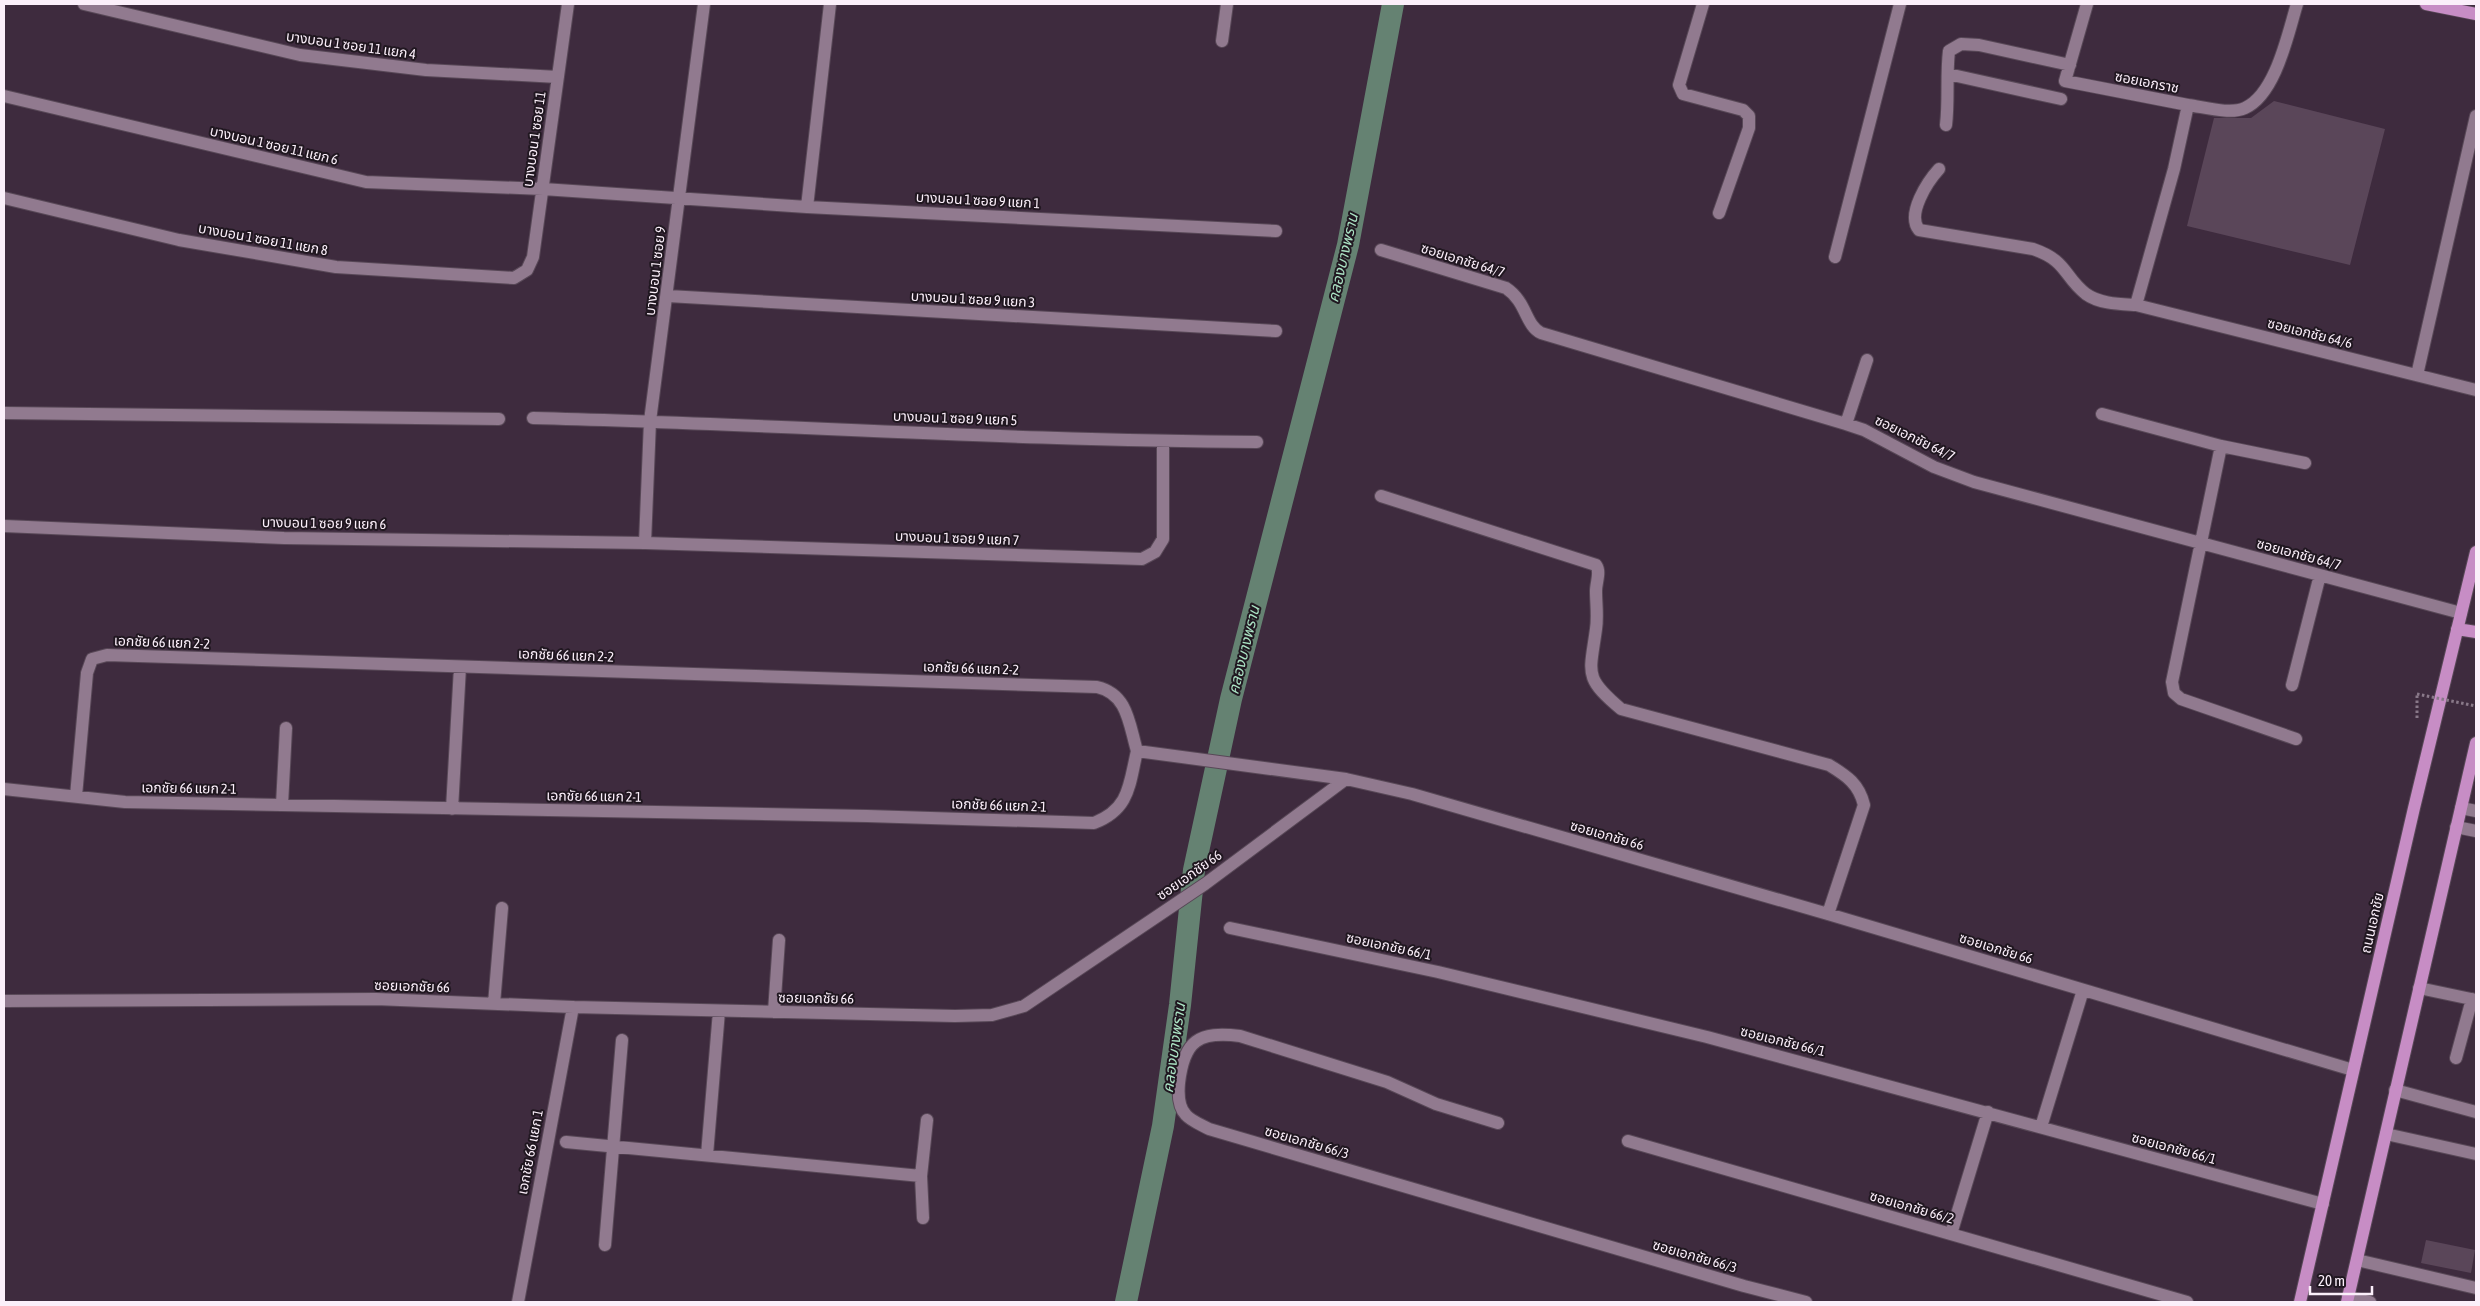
<svg xmlns="http://www.w3.org/2000/svg" width="2480" height="1306" font-family="'Asap Condensed','Noto Sans Thai',sans-serif">
	<rect width="100%" height="100%" fill="#3e2b3e"/>
	<g fill="none" stroke-linecap="round" stroke-linejoin="round">
		<!-- canal -->
		<path stroke="#658272" stroke-width="22" d="M1126,1302L1163,1126L1180,1005L1194,870L1231,699L1348,245L1393,4"/>
	</g>
	<!-- building -->
	<path fill="#5a4659" d="M2274,101L2385,129L2350,265L2187,226L2214,118H2251Z
		M2426,1240L2475,1250L2471,1273L2421,1263Z"/>
	<g fill="none" stroke-linecap="round" stroke-linejoin="round">
		<!-- minor casing -->
		<g stroke="#584857" stroke-width="14">
			<path id="minor" d="M84,4L300,55L426,70L558,77
				M1703,4L1679,85L1683,94L1743,110L1749,116V128L1719,213
				M2087,4L2065,81L2188,105L2174,169L2136,305
				M1222,41L1227,4
				M1948,74L2061,99
				M4,96L366,182L543,189L807,207L1276,231
				M2188,105C2204,107 2230,115 2245,108C2276,94 2288,33 2297,4
				M1946,125C1949,100 1946,76 1949,51L1961,44L1979,45L2070,65
				M1939,169C1928,181 1906,214 1919,230L2033,249C2068,261 2063,276 2086,294C2100,304 2120,304 2136,305L2476,390
				M4,198L179,240L336,267L514,278L527,270L533,257L568,4
				M807,207L830,4
				M1381,250L1506,288C1527,302 1525,325 1541,333L1846,424L1864,430L1934,467L1974,482L2461,613
				M1835,257L1900,4
				M668,296L1276,331
				M2417,375L2476,116
				M4,413L499,419
				M2102,414L2221,446L2172,682L2174,693L2181,699L2296,739
				M533,418C774,424 1016,441 1257,442
				M1846,424L1867,360
				M2221,446L2305,463
				M1381,496L1596,565C1601,572 1596,582 1596,591C1596,604 1598,616 1596,629C1590,674 1583,677 1621,709L1829,765C1847,776 1859,784 1864,805L1828,914
				M4,526L284,538L645,543L1142,559L1155,552L1163,539V442
				M645,543L650,421L704,4
				M2292,685L2320,575
				M1137,751L1346,779
				M4,789L125,802L867,816L1094,823C1130,809 1129,785 1137,751
				M76,796L87,673L92,659L107,655L1097,687C1128,694 1129,724 1137,751
				M282,805L286,728
				M2461,808L2476,811
				M452,809L460,667
				M2456,827L2476,831
				M1230,928L1438,972L1707,1037L2323,1204
				M2419,988L2476,1000
				M4,1001L376,999L573,1007L955,1016L992,1015L1024,1006L1205,884L1346,779L1412,794L1828,914L2353,1070
				M494,1004L502,908
				M774,1012L779,940
				M2456,1058L2472,999
				M2395,1090L2476,1112
				M1498,1123L1436,1104L1387,1082L1240,1036C1199,1031 1184,1040 1179,1083C1178,1094 1178,1107 1186,1115C1191,1121 1202,1125 1209,1129L1744,1286L1806,1302
				M2041,1127L2083,990
				M2386,1134L2476,1154
				M1628,1141L2187,1302
				M566,1142L921,1176
				M707,1155L719,1011
				M923,1218L921,1176L927,1120
				M1951,1234L1988,1112
				M605,1245L622,1040
				M2357,1260L2476,1288
				M2348,1297L2370,1302
				M518,1302L573,1007"/>
		</g>
		<!-- major casing -->
		<g stroke="#584857" stroke-width="14">
			<path id="major" d="M2426,4L2476,14
				M2457,629L2476,632
				M2300,1302L2414,808L2476,552
				M2347,1302L2476,743"/>
		</g>
		<!-- path -->
		<path stroke="#897989" stroke-width="3" stroke-dasharray="2.5 2.5" stroke-linecap="butt" d="M2417,718V694"/>
		<!-- minor -->
		<use href="#minor" stroke="#917a8f" stroke-width="12"/>
		<!-- major -->
		<use href="#major" stroke="#c78dc5" stroke-width="12"/>
		<!-- path-bridge -->
		<path stroke="#897989" stroke-width="3" stroke-dasharray="2.5 2.5" stroke-linecap="butt" d="M2417,694L2476,706"/>
	</g>
	<g text-anchor="middle" stroke-width="4" stroke-linejoin="round" paint-order="stroke">
		<!-- street labels -->
		<g font-size="14" fill="#fbeffa" stroke="#201720">
			<text transform="translate(351 45) rotate(8)" y="5">บางบอน 1 ซอย 11 แยก 4</text>
			<text transform="translate(2147 82) rotate(11)" y="5">ซอยเอกราช</text>
			<text transform="translate(534 139) rotate(-82)" y="5">บางบอน 1 ซอย 11</text>
			<text transform="translate(274 145) rotate(13)" y="5">บางบอน 1 ซอย 11 แยก 6</text>
			<text transform="translate(978 200) rotate(3)" y="5">บางบอน 1 ซอย 9 แยก 1</text>
			<text transform="translate(263 239) rotate(10)" y="5">บางบอน 1 ซอย 11 แยก 8</text>
			<text transform="translate(1463 260) rotate(17)" y="5">ซอยเอกชัย 64/7</text>
			<text transform="translate(655 271) rotate(-83)" y="5">บางบอน 1 ซอย 9</text>
			<text transform="translate(973 299) rotate(3)" y="5">บางบอน 1 ซอย 9 แยก 3</text>
			<text transform="translate(2310 333) rotate(14)" y="5">ซอยเอกชัย 64/6</text>
			<text transform="translate(955 418) rotate(2)" y="5">บางบอน 1 ซอย 9 แยก 5</text>
			<text transform="translate(1915 438) rotate(26)" y="5">ซอยเอกชัย 64/7</text>
			<text transform="translate(324 523) rotate(1)" y="5">บางบอน 1 ซอย 9 แยก 6</text>
			<text transform="translate(957 538) rotate(2)" y="5">บางบอน 1 ซอย 9 แยก 7</text>
			<text transform="translate(2299 554) rotate(15)" y="5">ซอยเอกชัย 64/7</text>
			<text transform="translate(162 642) rotate(2)" y="5">เอกชัย 66 แยก 2-2</text>
			<text transform="translate(566 655) rotate(2)" y="5">เอกชัย 66 แยก 2-2</text>
			<text transform="translate(971 668) rotate(2)" y="5">เอกชัย 66 แยก 2-2</text>
			<text transform="translate(189 788) rotate(1)" y="5">เอกชัย 66 แยก 2-1</text>
			<text transform="translate(594 796) rotate(1)" y="5">เอกชัย 66 แยก 2-1</text>
			<text transform="translate(999 805) rotate(2)" y="5">เอกชัย 66 แยก 2-1</text>
			<text transform="translate(1607 835) rotate(16)" y="5">ซอยเอกชัย 66</text>
			<text transform="translate(1189 875) rotate(-35)" y="5">ซอยเอกชัย 66</text>
			<text transform="translate(2372 923) rotate(-77)" y="5">ถนนเอกชัย</text>
			<text transform="translate(1389 946) rotate(12)" y="5">ซอยเอกชัย 66/1</text>
			<text transform="translate(1996 948) rotate(17)" y="5">ซอยเอกชัย 66</text>
			<text transform="translate(412 986) rotate(2)" y="5">ซอยเอกชัย 66</text>
			<text transform="translate(816 998) rotate(1)" y="5">ซอยเอกชัย 66</text>
			<text transform="translate(1783 1041) rotate(14)" y="5">ซอยเอกชัย 66/1</text>
			<text transform="translate(1307 1142) rotate(16)" y="5">ซอยเอกชัย 66/3</text>
			<text transform="translate(2174 1148) rotate(15)" y="5">ซอยเอกชัย 66/1</text>
			<text transform="translate(530 1152) rotate(-79)" y="5">เอกชัย 66 แยก 1</text>
			<text transform="translate(1912 1207) rotate(16)" y="5">ซอยเอกชัย 66/2</text>
			<text transform="translate(1695 1256) rotate(16)" y="5">ซอยเอกชัย 66/3</text>
		</g>
		<!-- water labels -->
		<g font-size="15" font-style="italic" fill="#ace4c5" stroke="#201720">
			<text transform="translate(1343 258) rotate(-77)" y="5">คลองบางพราน</text>
			<text transform="translate(1244 650) rotate(-76)" y="5">คลองบางพราน</text>
			<text transform="translate(1174 1048) rotate(-82)" y="5">คลองบางพราน</text>
		</g>
	</g>
	<!-- border -->
	<rect width="2480" height="1306" fill="none" stroke="#fbeffa" stroke-width="10"/>
	<!-- scale -->
	<path d="M2310 1286v8h62v-8" fill="none" stroke="#fbeffa" stroke-width="2.5"/>
	<text x="2318" y="1286" font-size="15" fill="#fbeffa" stroke="#201720" stroke-width="4" paint-order="stroke">20 m</text>
</svg>
